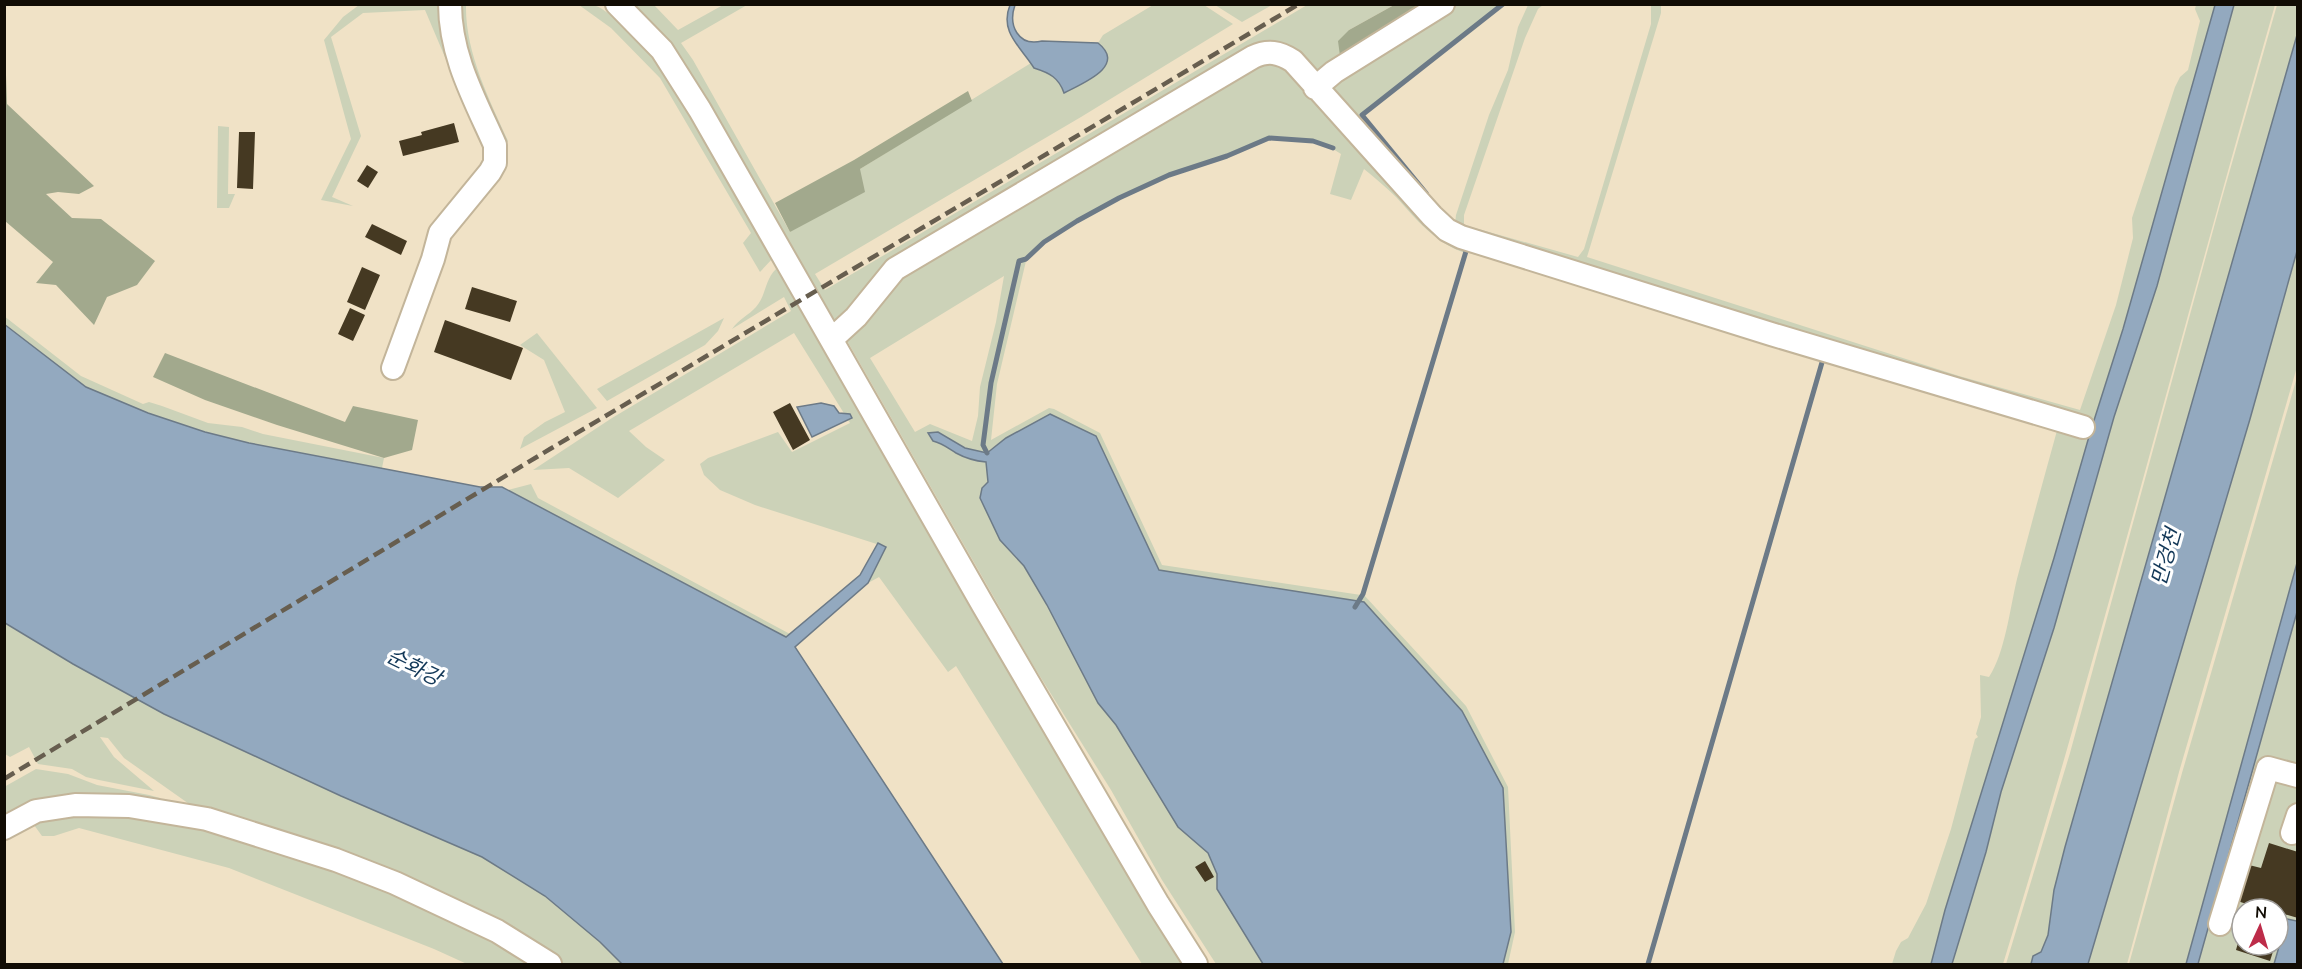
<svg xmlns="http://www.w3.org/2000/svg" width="2302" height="969" font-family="'Nunito Sans','Noto Sans KR',sans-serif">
	<rect width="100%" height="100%" fill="#f0e2c6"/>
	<!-- green -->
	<path fill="#ccd2b8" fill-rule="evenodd" d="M359,5H441L461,95L425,10L363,13L331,37L361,136L332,197L353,206L321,200L351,139L324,40L343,17Z
		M456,5H466C465,52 489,99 508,141L504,147L468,70Z
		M579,5C583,5 589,4 593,5C611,8 657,62 669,78L773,258L760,272L743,243L751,233L660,78L611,28Z
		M627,5H654L678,30L723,5H747L681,43L693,60L790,232L860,169L1031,63L1035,68L1050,73L1062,87C1082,80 1128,70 1098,43L1103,35L1153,5H1204L1233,24L1081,117L815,274L825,290L1307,5H1394L1349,30L1340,56L1317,73L1278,41L1260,50L893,268L841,323L834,321Z
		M1215,5H1272L1242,22Z
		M1450,5H1501L1360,115L1444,218L1462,233L1583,265L1959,384L2078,418L2080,415L1959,381L1584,263L1464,231L1455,224L1456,215L1489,115L1508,70L1518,27L1528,5H1543L1538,9L1525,38L1464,215V225L1578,257L1584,249L1651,24V5H1661V13L1587,257L1959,376L2080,410L2116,305L2133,238L2132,218L2175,87L2180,77L2188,70L2196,37L2200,21L2195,9L2196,5H2215L2123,329L2092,426L1826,349L1476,240L1453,231L1445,224L1335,103L1327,90V84L1332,79Z
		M2234,5H2275C2183,324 2101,647 2003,964H1952L1986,852L2001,792L2054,628L2114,417L2157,286Z
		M2277,5H2297V35L2065,847L2054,890L2048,935L2041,952L2033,956L2031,964H2006L2070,753L2220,205Z
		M1257,58L1279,60L1435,223L2090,433L2054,558L1945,910L1931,964H1892L1896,951L1901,942L1908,938L1926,904L1951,829L1975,739L1978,737L1976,734L1981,717L1980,675L1989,677C2005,653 2010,608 2017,579C2030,528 2044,478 2058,427L1466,252L1468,249L1466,248L1465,253C1434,242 1417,220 1396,197C1386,187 1375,178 1364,169L1351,200L1330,194L1341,154L1333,149L1334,147L1313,140L1269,137L1227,154L1169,174L1118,197L1076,220L1043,241L1025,258L1018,260L989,383L982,445L985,453L965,448L938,432L928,434L954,452L986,462L988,482L982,488L1000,539L1024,566L1047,605L1098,703L1116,725L1178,827L1208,853L1217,874V889L1263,964H1216L1162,880L1111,790L1031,662L846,339L898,273ZM1004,276L996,322L980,387L978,416L972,441L930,424L915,432L870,358Z
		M218,126L229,127L228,194H235L229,208H217Z
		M2297,251V367L2179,772L2127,964H2088L2250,419Z
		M1026,261L997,384L991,440L1049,408L1054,409L1100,433L1162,565L1361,595L1358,602L1159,570L1096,436L1006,438L988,451L984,445L992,383L1020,262Z
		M776,269L795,296L1191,964H1142L956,666L948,672L879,577L868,583L886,547L755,505L720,490L704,475L700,464L708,458L778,432L792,452L850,423L794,333L629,431L646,447L665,460L618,498L569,468L533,470L612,418L791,311L784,297L732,329C739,319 749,315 756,307C766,296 765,279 776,269Z
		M4,316L81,376L143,404L149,402L162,406L208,423L242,427L263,434L384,458L382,468L249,443L205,432L148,413L86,387L5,324Z
		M724,318L718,331L705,345L607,401L597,389Z
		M537,333L597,408L520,449L524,437L545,422L565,412L544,360L520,345Z
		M2297,377V964H2129L2182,773ZM2242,909H2278V945H2242Z
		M531,484L538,498L790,634L786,637L508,490Z
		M1364,595L1466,706L1508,787L1515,932L1508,964H1503L1511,931L1462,711L1364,602H1360Z
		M4,623L73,664L164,714L341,796L482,857L545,896L600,942L622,964H559L285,833L234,816L192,806L124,758L108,738L100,737L114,757L154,791L99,780L86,777L72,769L38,764L29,747L10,757L5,754Z
		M36,769L68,774L97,785L149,795L160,798L168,808L5,823L4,787Z
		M153,813L362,875L541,964H467L434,949L229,868L79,828L54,836H42L34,825L5,841V831L29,818Z"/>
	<!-- forest -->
	<path fill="#a2a98d" d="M1394,5H1437L1340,56L1338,41L1349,30Z
		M5,46L7,104L94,186L79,194L58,192L46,194L72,218L101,219L155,261L137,285L107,297L94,325L56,285L36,283L53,262L5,221Z
		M968,91L972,101L860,169L865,192L790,232L775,203L854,160Z
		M165,353L345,422L353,406L418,420L412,450L384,458L277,425L205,400L153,377Z"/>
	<!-- water -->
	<path fill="#93a9bf" stroke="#6c7a87" stroke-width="1.5" d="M1010,5H1015C1008,25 1018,47 1042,41L1098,43C1127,66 1083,83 1064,93C1059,78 1050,73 1034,68C1021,47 999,32 1010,5Z
		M2215,5H2234L2157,286L2114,417L2054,628L2001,792L1986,852L1952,964H1931L1945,910L2054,558L2090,433L2123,329Z
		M2297,35V251L2250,419L2088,964H2031L2033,956L2041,952L2048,935L2054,890L2065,847Z
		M4,324L86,387L148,413L205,432L249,443L480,487H502L786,637L860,575L878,543L886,547L868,583L795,647L1003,964H622L600,942L545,896L482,857L341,796L164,714L73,664L5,623Z
		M821,403L834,406L839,413L850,414L852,418L812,437L797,407Z
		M1050,414L1096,436L1159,570L1364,602L1462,711L1503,788L1511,932L1503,964H1263L1217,889V874L1208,853L1178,827L1116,725L1098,703L1047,605L1024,566L1000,540L980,498L982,488L988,482L986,462C976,461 965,458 956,453C948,448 942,443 933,441L928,433L938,432L965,448L987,453L1006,438Z
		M2297,563V612L2198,964H2186Z
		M2287,919L2297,921V964H2274Z"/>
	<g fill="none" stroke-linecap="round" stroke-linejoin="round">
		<!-- stream -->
		<path stroke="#6c7a87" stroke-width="5" d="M1426,193L1362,115L1503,4
			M987,453L983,445L991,383L1019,261L1026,259L1044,242L1077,221L1119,198L1169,175L1227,156L1269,138L1313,141L1333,148
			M1355,607L1363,594L1467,248
			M1648,964L1823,359"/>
	</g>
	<!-- building -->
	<path fill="#453922" d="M454,123L459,142L403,156L399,141L422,135L421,132Z
		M239,132H255L253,189L237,188Z
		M367,165L378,172L368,188L357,181Z
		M372,224L407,241L401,255L365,237Z
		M362,267L380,275L365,310L347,302Z
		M472,287L517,301L510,322L465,309Z
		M350,308L365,315L353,341L338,334Z
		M445,320L523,348L511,380L434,352Z
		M790,403L810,440L793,450L773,412Z
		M2269,843L2298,852V918L2284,914L2279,932L2278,909H2249L2250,905L2234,900L2245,864L2261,868Z
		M1205,861L1214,877L1205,882L1195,867Z
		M2241,932L2242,945H2275L2270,961L2236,950Z"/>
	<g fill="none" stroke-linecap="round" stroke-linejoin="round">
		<!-- minor casing -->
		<g stroke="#c3b59a" stroke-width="26">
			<path id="minor" d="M617,4L662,50L700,110L983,605L1158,904L1196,964
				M1315,88L1334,72L1443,4
				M832,339L856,317L895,269L1253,57C1268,50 1279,52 1293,61L1432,216L1447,230L1461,237L1771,334L2083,427
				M393,368L433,259L440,233L490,172L495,163V145C475,100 450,56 450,4
				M4,828L36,811L75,805L129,806L207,819L336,860L395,883L497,931L550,964
				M2292,833L2298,815
				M2220,924L2268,768L2298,776"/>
		</g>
		<!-- minor -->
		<use href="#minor" stroke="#fff" stroke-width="22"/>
		<!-- rail -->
		<path stroke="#675e4f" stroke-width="4.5" stroke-dasharray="12 6" stroke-linecap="butt" d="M4,779L550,449L1299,4"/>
	</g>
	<g text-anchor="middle" stroke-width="6" stroke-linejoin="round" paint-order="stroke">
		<!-- water labels -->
		<g font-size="21" font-style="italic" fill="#133858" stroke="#fff">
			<text transform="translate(2166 557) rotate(-74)" y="7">만겅천</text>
			<text transform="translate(414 667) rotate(26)" y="7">순화강</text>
		</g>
	</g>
	<!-- border -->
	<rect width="2302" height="969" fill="none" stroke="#110c04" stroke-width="12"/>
	<!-- north arrow -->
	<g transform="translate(2260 927) rotate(4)"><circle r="28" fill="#ffffff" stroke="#a09e9b" stroke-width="1.5"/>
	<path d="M0-4.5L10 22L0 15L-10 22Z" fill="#bd2c49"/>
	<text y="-9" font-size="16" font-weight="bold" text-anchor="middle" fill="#110c04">N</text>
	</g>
</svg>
